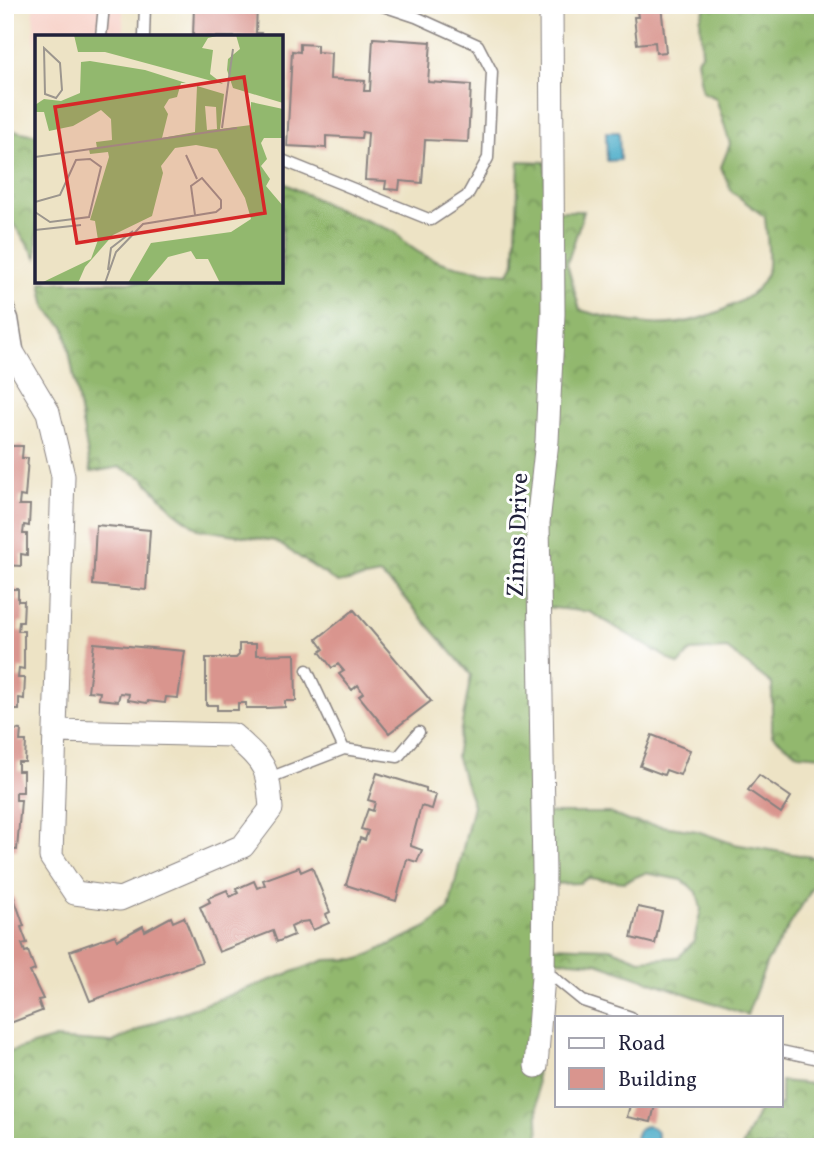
<svg xmlns="http://www.w3.org/2000/svg" width="828" height="1152" font-family="Vollkorn,serif">
	<defs>
		<pattern id="forest-crowns" width="20" height="18" patternUnits="userSpaceOnUse" patternTransform="scale(1.75)"><rect width="20" height="18" fill="#92b86e"/><path d="M2 6a3 3 0 1 1 6 0M12 15a3 3 0 1 1 6 0" fill="none" stroke="#77955c"/></pattern>
	</defs>
	<rect width="100%" height="100%" fill="#fff"/>
	<filter id="ink" filterUnits="userSpaceOnUse"><feTurbulence type="fractalNoise" baseFrequency=".0143" numOctaves="2"/><feDisplacementMap in="SourceGraphic" scale="14" xChannelSelector="R" yChannelSelector="G"/><feConvolveMatrix kernelMatrix="1 2 1 2 8 2 1 2 1" color-interpolation-filters="sRGB"/></filter>
	<filter id="wash" filterUnits="userSpaceOnUse"><feTurbulence type="fractalNoise" baseFrequency=".00686" numOctaves="4" result="noise"/><feDisplacementMap in="SourceGraphic" scale="28" xChannelSelector="R" yChannelSelector="G"/><feGaussianBlur stdDeviation="1.57" result="paint"/><feColorMatrix in="noise" values="0 0 0 0 0 0 0 0 0 0 0 0 0 0 0 0 0 1.4 0 .05"/><feComposite in="paint" operator="in"/></filter>
	<g filter="url(#wash)">
		<rect width="100%" height="100%" fill="#ede3c5"/>
		<!-- built -->
		<path fill="#f7d1c8" d="M33,5H123V37H37V102Z"/>
		<!-- forest -->
		<path fill="url(#forest-crowns)" stroke="#5a6d54" stroke-width="2" fill-rule="evenodd" d="M706,5H823V756L798,754L772,735V684L727,649L691,651L679,665L590,612L545,607V813H610L628,821L697,831L734,844L818,858L814,886L767,962L747,1015L597,963L545,959L536,1066L539,1147H5V1053L53,1039L111,1043L153,1023L325,960L360,959L427,927L449,909L473,805L456,756L471,675L399,591L380,575L338,583L275,541L198,529L173,510L143,478L120,467L91,472L65,328L46,308L41,282H282V182L332,207L396,232C421,266 471,270 509,273L515,262L519,161L545,162L547,211H584L567,264L580,310C638,326 678,334 733,305C748,298 761,289 767,272C771,257 766,233 765,217L731,191L721,167L730,144L716,98L702,92L697,59L702,53L700,19ZM645,873L682,880L697,892L701,909L694,941L679,957L640,960L610,948L545,946L548,884L580,883L588,878L624,882Z
			M5,129L37,135V258L5,212Z
			M781,1081L823,1085V1147H742L762,1105H781Z"/>
		<!-- water -->
		<path fill="#47aac7" stroke="#346681" stroke-width="2" d="M606,132H619L620,160L607,161Z
			M636 1137a11 11 0 1 1 22 0a11 11 0 1 1-22 0Z"/>
		<g id="blocks">
			<!-- building -->
			<path fill="#d9958e" d="M194,5H257L256,33H261L260,37H193Z
				M636,5H661L666,52L656,53L655,42L637,44L634,17H638Z
				M373,38L431,42L428,82L471,85L468,142L425,140L422,183L400,181L399,190L385,189L386,181L365,180L368,133L362,132L361,138L326,136V148L287,146L292,51L300,52V44L317,45V52L331,53L330,79L365,81L364,91H370Z
				M5,446H23L22,458H28L25,497L20,496L19,505H30L29,526L24,525L23,534H27V555L21,554V566L5,565Z
				M96,525L150,530L146,590L93,585Z
				M5,589H18V601H24L23,622H19L18,631H24V669L19,668L18,678H25L24,699L19,698V710H5Z
				M354,610L431,701L389,733L359,696L363,693L358,685L352,690L339,674L344,671L338,664L332,668L320,652L324,649L317,639Z
				M94,643L185,651L178,698L166,697L165,703L148,701L147,703L128,700L129,694L120,693L118,701L99,699L100,692L88,691Z
				M239,644H256V655L295,654L296,701H285V707L267,708H246V703H238V710H217V705H206V658H236L239,655Z
				M5,729L21,730L20,741H26L25,762H18V771H23V792H16V800H21L17,850L5,849Z
				M652,735L690,750L680,775L666,770L664,775L640,766Z
				M377,773L426,788V792L436,795L432,809L421,806L411,843V846L422,850L417,862L407,859L396,901L346,885L360,838L365,840L368,831L361,829L368,809L373,811L375,802L368,800Z
				M759,775L791,797L781,813L748,790Z
				M299,867L301,872L312,867L330,912L326,914L329,923L313,930L309,921L301,922L291,927L294,935L277,942L273,931L219,952L200,907L210,902L208,898L227,890L230,897L238,893L236,889L254,881L257,888L265,885L263,880Z
				M13,895L24,926L21,927L27,943L22,944L25,952L28,951L35,970L30,972L43,999L38,1000L42,1011L5,1025V898Z
				M638,907L662,912L655,944L631,938Z
				M171,917L173,922L184,917L202,962L90,1001L70,951L115,935L117,940L143,926L145,931Z
				M630,1105H655L651,1122L627,1117Z"/>
		</g>
	</g>
	<g filter="url(#ink)">
		<use href="#blocks" fill-opacity="0" stroke="#888280" stroke-width="2"/>
		<g fill="none" stroke-linecap="round" stroke-linejoin="round">
			<!-- service casing -->
			<g stroke="#888280" stroke-width="13">
				<path id="service" d="M101,37L104,5
					M144,37L145,5
					M282,160L431,220L467,196L488,158L492,72L478,45L416,17L380,5
					M5,298L13,318L18,349
					M307,670L344,749
					M269,778L344,749L398,757L419,732
					M545,970L583,1001L631,1017
					M781,1051L823,1060"/>
			</g>
			<!-- minor casing -->
			<g stroke="#888280" stroke-width="25">
				<path id="minor" d="M5,340L48,412L63,476L51,857L75,893L120,899L243,846L271,809C268,765 265,764 233,735L56,731
					M536,1066L543,976L544,871L538,523L547,441L553,314L551,5"/>
			</g>
			<!-- service -->
			<use href="#service" stroke="#fff" stroke-width="10"/>
			<!-- minor -->
			<use href="#minor" stroke="#fff" stroke-width="23"/>
		</g>
	</g>
	<g text-anchor="middle" stroke-width="6" stroke-linejoin="round" paint-order="stroke">
		<!-- street labels -->
		<g font-size="24" fill="#22223b" stroke="#fff">
			<text transform="translate(517 535) rotate(-88)" y="8">Zinns Drive</text>
		</g>
	</g>
	<!-- overview -->
	<g transform="translate(35 35)">
		<rect width="248" height="248" fill="#ede3c5"/>
		<path d="M39,0H186L173,3L167,13L178,15L175,39L188,49L70,17H43ZM201,0H248V68L198,53L192,35L193,24L205,14ZM55,26L110,35L151,48H146L142,62L134,64L129,72L133,79L127,103L160,97L162,51L189,59L185,94L216,90V67L248,74V103H229L226,108L232,124L226,131L235,144L231,151L248,171V248H185L173,224H161L156,216L133,222L112,247L93,248L116,208L196,197L216,184L210,163L182,114L161,110L140,113L126,131L128,138L117,181L78,200L50,232L43,248H6L56,224L63,205L60,186L55,185L74,122L73,117L55,119L54,114L62,113L61,107L77,105L76,84L66,75L38,91L14,96L9,77H0V70L9,64L26,66L45,58L46,27ZM170,71L181,72L182,94L172,95Z" fill="#92b86e" fill-rule="evenodd"/>
		<path fill="none" stroke="#9c968e" stroke-width="2" d="M9,13L25,28L27,55L21,63L10,59ZM187,93L198,14M151,120L162,144M0,122L202,93M0,167L25,160L41,125L55,124L66,132L54,182L15,187L0,177M0,195L46,190M73,235L76,213L98,196M70,248L81,217L108,189L181,177L186,173V165L167,143L156,151L160,180"/>
		<path fill="#d62828" fill-opacity="0.15" stroke="#d62828" stroke-width="3.5" d="M209,42L230,178L42,208L20,72Z"/>
		<rect width="248" height="248" fill="none" stroke="#22223b" stroke-width="3.5"/>
	</g>
	<!-- margin -->
	<rect width="828" height="1152" fill="none" stroke="#fff" stroke-width="28"/>
	<!-- legend -->
	<rect x="555" y="1016" width="228" height="91" fill="#ffffff" stroke="#a7a7b1" stroke-width="2"/>
	<rect x="569" y="1038" width="35" height="10" fill="#ffffff" stroke="#a7a7b1" stroke-width="2"/>
	<text x="618" y="1050" font-size="21" fill="#22223b">Road</text>
	<rect x="569" y="1068" width="35" height="21" fill="#d9958e" stroke="#a7a7b1" stroke-width="2"/>
	<text x="618" y="1086" font-size="21" fill="#22223b">Building</text>
</svg>
